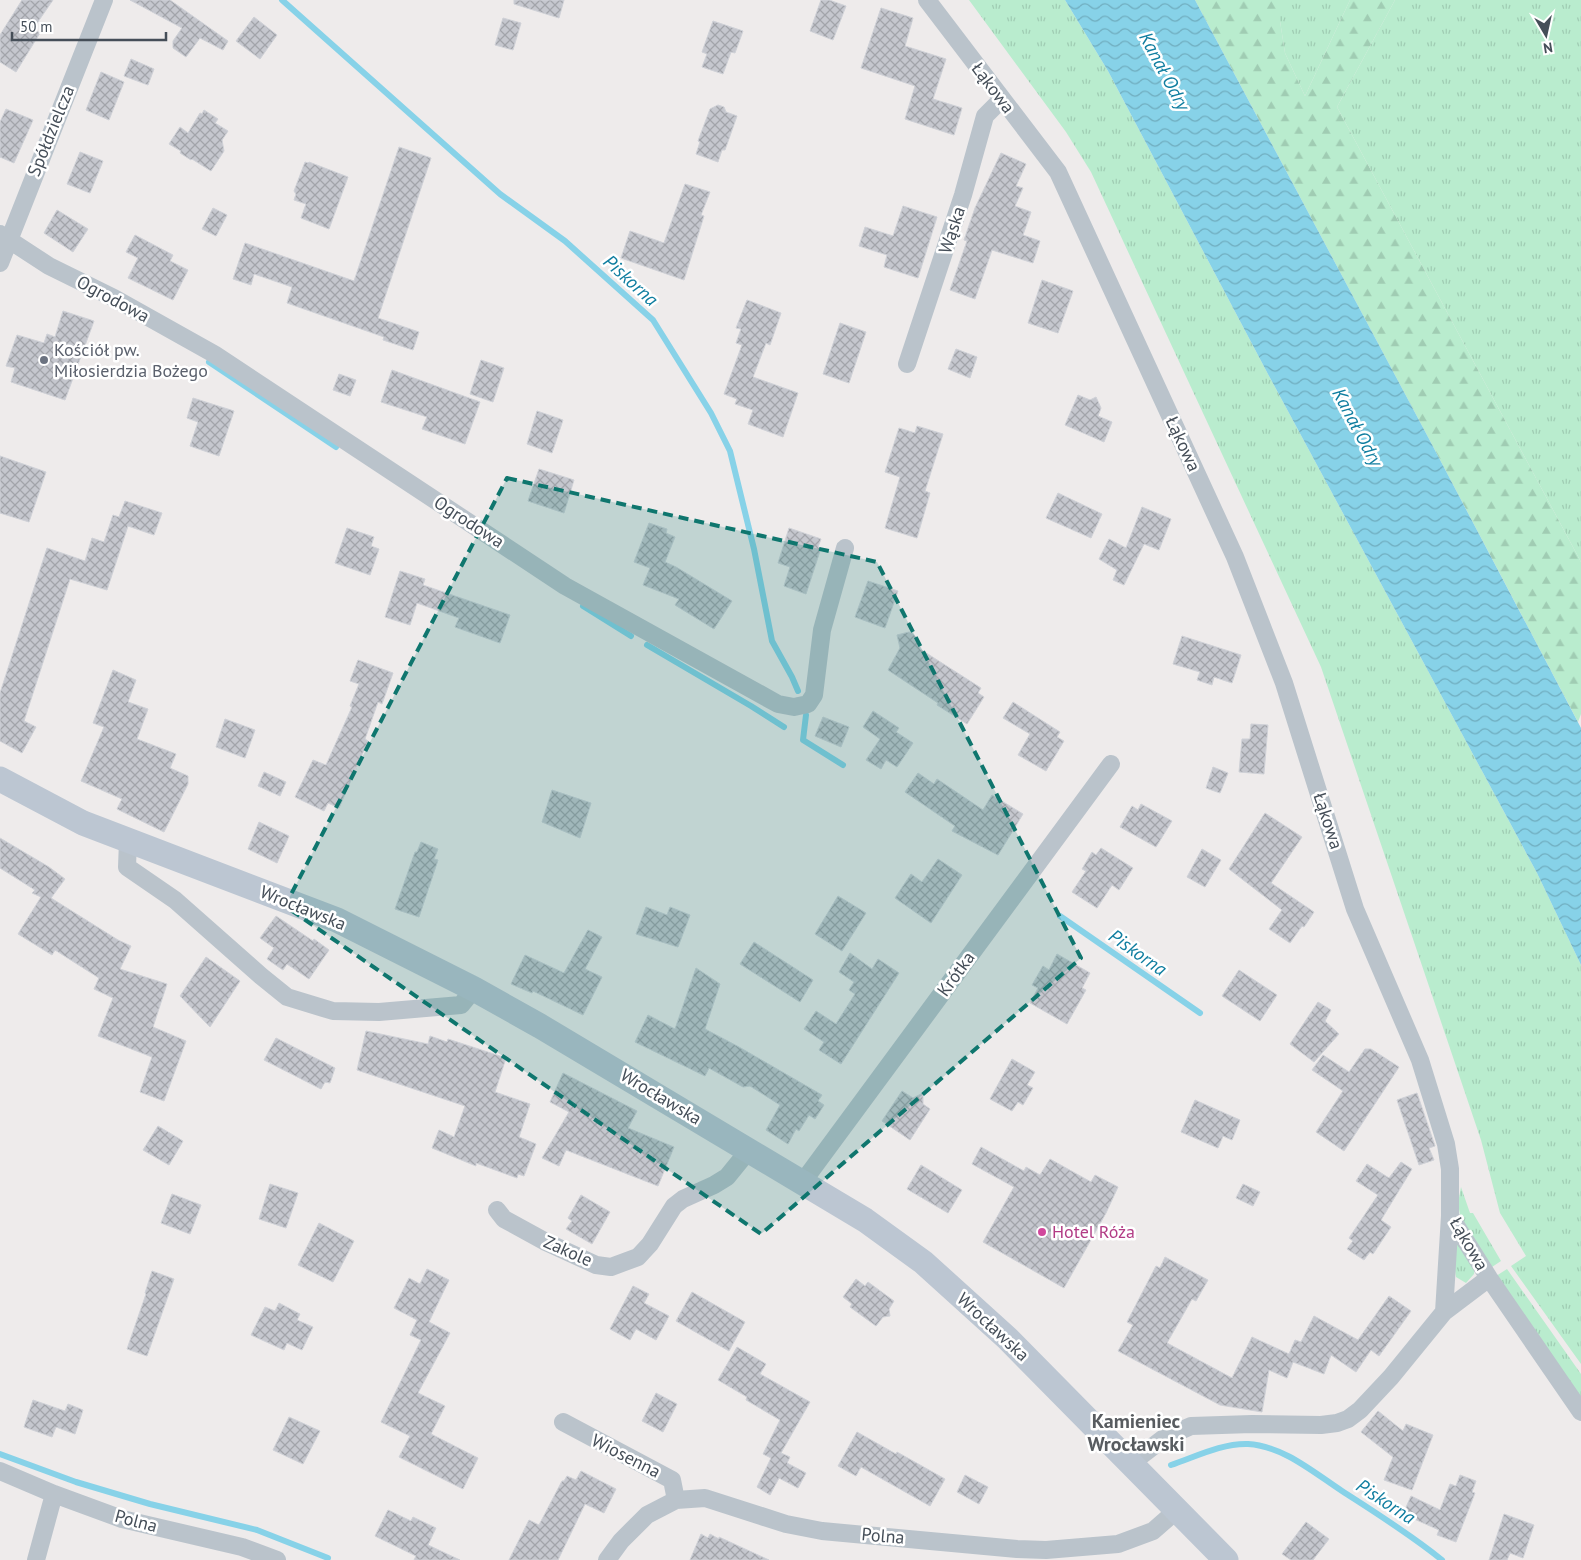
<svg xmlns="http://www.w3.org/2000/svg" width="1581" height="1560" font-family="'PT Sans',sans-serif">
	<defs>
		<pattern id="grass-tufts" width="24" height="20" patternUnits="userSpaceOnUse" patternTransform="scale(1.25)"><rect width="24" height="20" fill="#b9ecce"/><path d="M3 7l-1-3M5 7V3M7 7l1-3M15 17l-1-3M17 17v-4M19 17l1-3" fill="none" stroke="#a0ccb3"/></pattern>
		<pattern id="forest-firs" width="22" height="20" patternUnits="userSpaceOnUse" patternTransform="scale(1.25)"><rect width="22" height="20" fill="#b9ecce"/><path d="M5 1l3.5 6h-7zM16 11l3.5 6h-7z" fill="#a0ccb3"/></pattern>
		<pattern id="water-waves" width="16" height="10" patternUnits="userSpaceOnUse" patternTransform="scale(1.25)"><rect width="16" height="10" fill="#87d2e8"/><path d="M0 5q4-4 8 0t8 0" fill="none" stroke="#70adbf"/></pattern>
		<pattern id="building-cross-hatch" width="8" height="8" patternUnits="userSpaceOnUse" patternTransform="scale(1.25)"><rect width="8" height="8" fill="#c5c7ce"/><path d="M0 0l8 8M0 8l8-8" fill="none" stroke="#a2a4aa"/></pattern>
	</defs>
	<rect width="100%" height="100%" fill="#eeebeb"/>
	<!-- grass -->
	<path fill="url(#grass-tufts)" d="M969,0H1065L1108,71L1269,376L1537,873L1581,965V1364L1511,1266L1526,1256L1500,1213L1481,1140L1321,667L1091,172L1066,132Z
		M1280,0H1350L1305,96L1285,53L1280,21Z
		M1395,0H1581V562L1337,107Z
		M1461,1187L1470,1213H1473L1501,1261L1489,1269L1460,1215L1458,1203Z
		M1455,1233L1475,1268L1474,1274L1466,1283L1456,1277L1452,1250Z
		M1507,1269L1581,1374V1400L1493,1278Z"/>
	<!-- forest -->
	<path fill="url(#forest-firs)" d="M1195,0H1280V21L1285,53L1305,96L1350,0H1395L1337,107L1581,562V714L1578,722L1428,437Z"/>
	<!-- water -->
	<path fill="url(#water-waves)" d="M1065,0H1195L1428,437L1581,728V965L1537,873L1269,376L1108,71Z"/>
	<g fill="none" stroke-linecap="round" stroke-linejoin="round">
		<!-- stream -->
		<path stroke="#87d2e8" stroke-width="6" d="M282,0L500,194L565,241L653,320L711,413L730,451L754,549L772,641L792,677L798,691
			M209,362L336,447
			M583,606L631,636
			M647,645L751,706L784,727
			M806,715L803,740L843,765
			M1060,916L1200,1013
			M0,1454L76,1482L150,1504L257,1530L328,1558
			M1171,1465C1195,1457 1222,1443 1248,1444C1283,1446 1313,1472 1342,1491C1376,1513 1410,1534 1442,1560"/>
	</g>
	<!-- building -->
	<path fill="url(#building-cross-hatch)" stroke="#cfd1d7" d="M22,0H53L33,29L40,33L16,72L0,62V35Z
		M130,0H170L228,41L223,50L200,38L186,57L173,48V41L182,28Z
		M514,0H564L559,18L514,4Z
		M821,0H829L846,6L833,40L810,31Z
		M881,8L913,18L905,46L946,59L933,99L962,108L954,135L905,119L915,86L861,68Z
		M254,17L277,35L260,59L236,41Z
		M503,18L521,23L513,50L495,45Z
		M713,21L743,31L735,53L731,52L723,74L702,67L707,54L702,52Z
		M131,59L154,69L148,85L124,76Z
		M101,72L124,82L109,120L86,110Z
		M718,105L724,107L726,112L737,116L725,150H722L718,162L696,154L700,142L698,141L710,109Z
		M6,109L33,120L14,163L0,157V122Z
		M204,110L218,119L215,123L228,131L222,140L224,151L211,171L192,159L191,160L180,153L181,151L169,144L180,127L188,133L200,113L202,114Z
		M399,147L431,158L378,318L419,332L413,350L383,340L384,337L287,303L292,287L254,274L251,285L233,279L245,243L354,281Z
		M80,152L103,161L90,193L67,184Z
		M1001,153L1026,164L1016,186L1023,188L1015,206L1031,212L1023,235L1040,241L1033,263L992,250L975,299L950,290L967,241L964,240L975,208Z
		M305,162L308,163L309,162L348,177L329,229L301,218L306,204L294,200L296,194L294,191Z
		M685,184L710,192L701,215L704,216L684,280L621,258L630,231L664,243Z
		M903,206L937,217L918,278L884,267L887,255L859,246L865,227L893,236Z
		M213,208L227,215L216,236L202,229Z
		M57,210L88,229L73,252L44,233Z
		M135,235L173,255L170,261L188,270L173,300L128,278L138,258L126,252Z
		M1042,280L1073,291L1058,333L1028,323Z
		M747,300L781,313L770,345L766,343L753,377L798,393L783,437L748,424L753,410L735,404L737,399L724,394L742,345L736,343L741,329L736,328Z
		M63,311L94,321L65,400L11,382L15,368L6,366L17,335L44,343L47,334L55,337Z
		M840,323L866,332L849,383L823,374Z
		M956,349L977,357L970,378L948,369Z
		M481,360L504,368L493,402L470,394Z
		M392,370L480,402L465,444L422,429L427,417L381,402Z
		M339,374L356,380L350,396L333,390Z
		M1078,395L1090,400L1096,397L1101,408L1098,416L1112,422L1104,442L1065,425Z
		M193,398L234,411L219,456L190,446L198,422L187,418Z
		M537,411L563,420L552,453L527,444Z
		M917,426L943,434L925,491L930,493L917,538L885,528L900,477L885,472L899,428L915,433Z
		M0,456L46,472L29,522L0,513Z
		M539,469L574,480L564,513L528,501Z
		M1058,493L1102,514L1091,538L1046,518Z
		M125,501L162,513L154,535L128,526L107,590L70,579L24,721L36,727L22,753L0,741V693L47,548L85,561L92,538L104,542L113,515L119,517Z
		M1142,507L1171,519L1159,550L1144,544L1124,585L1113,580L1117,570L1099,559L1109,539L1126,548Z
		M649,523L667,529L666,533L675,537L665,562L676,567L732,601L714,629L675,605L679,599L643,585L650,568L634,562Z
		M347,528L374,537L371,546L379,549L370,575L335,563Z
		M789,528L821,539L818,547L821,548L806,594L784,586L790,567L778,563Z
		M400,571L425,579L423,585L510,615L500,643L455,627L459,618L417,603L410,625L385,617Z
		M868,581L898,591L885,628L855,617Z
		M909,632L912,633L918,639L920,649L981,688L978,693L984,697L967,724L937,705L938,703L888,670L900,648L897,635Z
		M1182,636L1241,655L1232,683L1214,677L1212,685L1197,680L1200,672L1173,664Z
		M358,660L393,673L382,704L378,702L365,739L368,741L339,808L328,803L324,811L295,797L313,760L326,765L352,707L350,706L359,684L350,681Z
		M113,670L136,680L128,702L148,709L137,739L176,754L170,768L188,776V784L164,832L117,809L122,799L81,781L104,727L93,723Z
		M1013,702L1060,732L1057,737L1064,741L1046,771L1018,755L1030,734L1003,718Z
		M873,711L899,728L896,732L913,743L897,767L886,760L881,769L866,760L880,739L863,727Z
		M823,717L849,727L841,747L815,736Z
		M225,719L255,730L245,758L216,747Z
		M1251,724L1268,725L1264,774L1239,772L1242,739H1250Z
		M1213,767L1228,773L1220,793L1206,788Z
		M264,772L286,782L280,796L258,786Z
		M918,773L934,784L937,779L983,810L992,795L1023,814L998,855L952,831L955,826L905,792Z
		M552,790L591,803L580,838L542,822Z
		M1141,804L1172,821L1156,847L1120,827L1132,806L1138,810Z
		M1265,813L1302,837L1271,883L1314,912L1304,927L1302,926L1290,943L1269,929L1282,910L1229,869Z
		M259,822L289,836L277,863L248,849Z
		M0,838L49,867L65,879L51,898L118,940L131,946L120,969L167,984L153,1027L186,1041L164,1101L140,1092L152,1057L98,1036L113,998L94,989L99,978L55,950L52,955L18,934L41,897L32,893L35,890L0,868Z
		M421,842L438,849L434,859L438,860L419,917L395,909L415,852H417Z
		M1101,848L1133,868L1119,890L1112,885L1097,908L1072,892L1086,871L1082,869L1092,852L1096,855Z
		M1202,849L1221,860L1205,887L1187,877Z
		M938,859L962,875L931,923L895,898L911,874L922,882Z
		M838,896L866,913L842,951L815,934Z
		M646,907L667,915L670,907L690,915L678,947L636,934Z
		M276,916L313,941L314,939L329,950L309,979L287,964L283,970L267,959L274,948L260,938Z
		M588,930L602,937L585,969L602,977L583,1015L533,991L532,993L511,984L525,955L564,973Z
		M754,942L813,980L800,1002L740,964Z
		M850,953L872,969L878,959L899,973L841,1064L819,1050L824,1042L804,1029L816,1011L836,1024L855,994L849,990L854,982L839,972Z
		M1057,954L1090,973L1082,988L1086,990L1067,1024L1030,1003L1038,988L1032,985L1043,966L1049,970Z
		M206,957L240,981L210,1027L180,996Z
		M696,968L720,984L705,1029L739,1047L822,1095L818,1101L824,1105L815,1119L809,1115L799,1131L796,1129L788,1144L766,1130L780,1105L750,1086L743,1087L709,1068L705,1076L635,1042L648,1015L675,1029Z
		M1239,970L1277,995L1260,1021L1222,996Z
		M1318,1002L1331,1010L1325,1021L1339,1034L1314,1062L1290,1044Z
		M366,1031L428,1044L430,1036L447,1042L448,1039L506,1058L495,1092L530,1104L519,1137L536,1144L524,1176L518,1174L517,1178L476,1163V1166L432,1148L439,1130L454,1137L465,1106L357,1070Z
		M276,1038L335,1068L330,1083L325,1082L321,1089L264,1060Z
		M1365,1049H1371L1399,1067L1344,1151L1316,1132L1343,1091L1312,1070L1323,1055L1349,1072Z
		M1012,1059L1035,1072L1027,1085L1033,1088L1023,1105L1018,1102L1012,1111L990,1099Z
		M563,1073L637,1111L628,1128L674,1147L658,1186L566,1150L559,1166L542,1158L569,1112L550,1102Z
		M902,1091L913,1098L923,1093V1104L930,1109L910,1140L882,1121Z
		M1417,1093L1435,1146L1429,1148L1434,1160L1419,1165L1397,1100Z
		M1195,1100L1240,1120L1232,1140L1223,1136L1218,1148L1181,1132Z
		M158,1126L183,1141L169,1165L143,1150Z
		M981,1147L1024,1171L1026,1167L1040,1175L1050,1159L1091,1182L1095,1175L1118,1187L1106,1213L1064,1288L983,1242L1014,1187L972,1164Z
		M1401,1162L1412,1169L1381,1220L1391,1227L1373,1254L1370,1252L1364,1260L1347,1249L1353,1241L1349,1238L1378,1195L1356,1181L1367,1164L1389,1178Z
		M921,1165L962,1190L948,1213L907,1189Z
		M270,1184L298,1193L286,1228L259,1219Z
		M1243,1184L1260,1192L1253,1206L1236,1198Z
		M172,1194L201,1205L190,1234L161,1223Z
		M581,1195L610,1212L592,1244L566,1229L572,1221L568,1218Z
		M319,1223L354,1241L333,1282L298,1265Z
		M1165,1257L1208,1280L1196,1301L1192,1299L1167,1343L1232,1378L1252,1337L1289,1354L1295,1340L1301,1342L1314,1316L1358,1340L1389,1296L1411,1311L1379,1356L1371,1350L1356,1372L1331,1355L1324,1374L1293,1362L1287,1378L1269,1370L1262,1412L1220,1405L1118,1351L1133,1325L1127,1322L1156,1266L1160,1268Z
		M427,1269L449,1280L429,1322L450,1333L418,1393L445,1406L431,1434L478,1458L463,1489L399,1457L410,1436L381,1422L421,1340L410,1335L417,1320L394,1308L409,1278L420,1284Z
		M152,1271L174,1279L147,1356L127,1349L146,1294L145,1293Z
		M856,1279L865,1286L868,1282L894,1301L889,1309L890,1316L883,1317L876,1326L850,1307L852,1304L843,1297Z
		M633,1286L649,1294L644,1303L669,1316L656,1340L636,1329L630,1340L610,1329Z
		M692,1292L745,1322L729,1351L676,1321Z
		M279,1303L300,1314L297,1320L313,1327L302,1350L287,1343L284,1350L251,1335L265,1307L275,1311Z
		M737,1347L766,1364L760,1374L810,1402L781,1453L790,1457L787,1463L806,1473L798,1488L779,1478L770,1495L757,1487L771,1458L763,1454L780,1420L746,1400L747,1397L718,1380Z
		M656,1393L677,1404L663,1432L642,1421Z
		M33,1400L65,1411L68,1404L83,1410L75,1434L56,1427L52,1437L24,1427Z
		M1378,1411L1403,1431L1406,1424L1433,1435L1412,1490L1384,1480L1393,1457L1361,1432Z
		M289,1417L320,1431L303,1464L273,1450Z
		M857,1432L896,1454L897,1452L945,1479L930,1506L861,1467L856,1476L838,1466Z
		M581,1471L616,1489L604,1513L585,1504L558,1560H509L529,1520L539,1525L562,1481H564L567,1476L576,1480Z
		M965,1475L988,1487L979,1504L957,1492Z
		M1460,1475L1476,1481L1472,1492L1475,1493L1456,1542L1437,1535L1439,1530L1403,1514L1411,1496L1440,1510L1450,1484L1456,1486Z
		M388,1510L411,1521L413,1517L436,1528L428,1545L460,1560H414L416,1556L375,1536Z
		M1504,1514L1534,1525L1523,1558L1510,1553L1507,1560H1489Z
		M1306,1522L1329,1539L1313,1560H1291L1282,1554Z
		M701,1534L708,1538L710,1534L719,1539V1537L769,1560H690Z"/>
	<g fill="none" stroke-linecap="round" stroke-linejoin="round">
		<!-- minor -->
		<path stroke="#bac3cb" stroke-width="18" d="M927,0L1058,172L1235,557L1284,683L1355,909L1420,1060L1446,1144L1450,1169V1216L1489,1278L1581,1412
			M0,234L49,266L114,298L214,354L565,586L778,704L794,707L808,704L814,695L822,630L845,548
			M0,263L104,0
			M907,364L963,195L985,116L1001,100
			M128,841L127,867L175,900L261,976L287,997L333,1011L379,1012L461,1005L474,989
			M802,1183L1111,764
			M497,1210L504,1219L546,1242L596,1265L611,1267L638,1257L650,1244L674,1206L683,1199L714,1185L727,1177L749,1150
			M1444,1312L1450,1216
			M563,1422L672,1480L676,1500
			M1130,1464L1164,1438L1191,1426L1252,1424L1321,1425L1337,1423L1348,1419L1360,1410L1391,1377L1444,1312L1489,1278
			M0,1471L54,1494L122,1519L242,1547L277,1560
			M36,1560L54,1494
			M607,1560L621,1541L647,1515L676,1500L705,1498L786,1524L822,1531L1017,1549L1046,1550L1118,1544L1153,1531L1177,1510"/>
		<!-- secondary -->
		<path stroke="#bcc6d2" stroke-width="25" d="M0,779L83,823L337,920L474,989L540,1026L865,1220L923,1262L1007,1338L1226,1560"/>
	</g>
	<!-- marked area -->
	<path fill="#0f766e" fill-opacity="0.2" stroke="#0f766e" stroke-width="4" stroke-dasharray="10 6" stroke-linejoin="round" d="M507,478L877,562L1081,958L761,1234L285,906Z"/>
	<!-- markers -->
	<circle fill="#6b7280" stroke="#fff" stroke-width="2" cx="44" cy="360" r="5"/>
	<circle fill="#d1479c" stroke="#fff" stroke-width="2" cx="1042" cy="1232" r="5"/>
	<g text-anchor="middle" stroke-width="5" stroke-linejoin="round" paint-order="stroke">
		<!-- street labels -->
		<g font-size="18" fill="#454e58" stroke="#fff">
			<text transform="translate(993 88) rotate(53)" y="6">Łąkowa</text>
			<text transform="translate(51 131) rotate(-68)" y="6">Spółdzielcza</text>
			<text transform="translate(952 230) rotate(-72)" y="6">Wąska</text>
			<text transform="translate(113 299) rotate(28)" y="6">Ogrodowa</text>
			<text transform="translate(1183 444) rotate(65)" y="6">Łąkowa</text>
			<text transform="translate(469 522) rotate(33)" y="6">Ogrodowa</text>
			<text transform="translate(1328 821) rotate(72)" y="6">Łąkowa</text>
			<text transform="translate(303 908) rotate(22)" y="6">Wrocławska</text>
			<text transform="translate(956 974) rotate(-54)" y="6">Krótka</text>
			<text transform="translate(661 1097) rotate(31)" y="6">Wrocławska</text>
			<text transform="translate(1469 1244) rotate(60)" y="6">Łąkowa</text>
			<text transform="translate(568 1251) rotate(24)" y="6">Zakole</text>
			<text transform="translate(993 1327) rotate(43)" y="6">Wrocławska</text>
			<text transform="translate(626 1456) rotate(27)" y="6">Wiosenna</text>
			<text transform="translate(136 1521) rotate(15)" y="6">Polna</text>
			<text transform="translate(883 1536) rotate(5)" y="6">Polna</text>
		</g>
		<!-- worship labels -->
		<g font-size="18" fill="#5b616d" stroke="#fff" text-anchor="start">
			<text x="54" y="356">Kościół pw.<tspan x="54" dy="21">Miłosierdzia Bożego</tspan></text>
		</g>
		<!-- hotel labels -->
		<g font-size="18" fill="#b23c85" stroke="#fff" text-anchor="start">
			<text x="1052" y="1238">Hotel Róża</text>
		</g>
		<!-- water labels -->
		<g font-size="19" font-style="italic" fill="#107ea0" stroke="#fff">
			<text transform="translate(1165 71) rotate(62)" y="7">Kanał Odry</text>
			<text transform="translate(631 280) rotate(42)" y="7">Piskorna</text>
			<text transform="translate(1358 427) rotate(62)" y="7">Kanał Odry</text>
			<text transform="translate(1138 952) rotate(35)" y="7">Piskorna</text>
			<text transform="translate(1386 1501) rotate(33)" y="7">Piskorna</text>
		</g>
		<!-- quarter labels -->
		<g font-size="20" font-weight="bold" fill="#585c60" stroke="#fff">
			<text x="1136" y="1428">Kamieniec<tspan x="1136" dy="23">Wrocławski</tspan></text>
		</g>
	</g>
	<!-- north arrow -->
	<g transform="translate(1546 35) rotate(171)" stroke="#ffffff" stroke-width="4" paint-order="stroke">
	<path d="M0-4L9 19L0 12L-9 19Z" fill="#454e58"/>
	<text y="-8" font-size="14" font-weight="bold" text-anchor="middle" fill="#454e58">N</text>
	</g>
	<!-- scale -->
	<path d="M12 32v8h154v-8" fill="none" stroke="#454e58" stroke-width="2.5"/>
	<text x="20" y="32" font-size="15" fill="#454e58" stroke="#ffffff" stroke-width="4" paint-order="stroke">50 m</text>
</svg>
